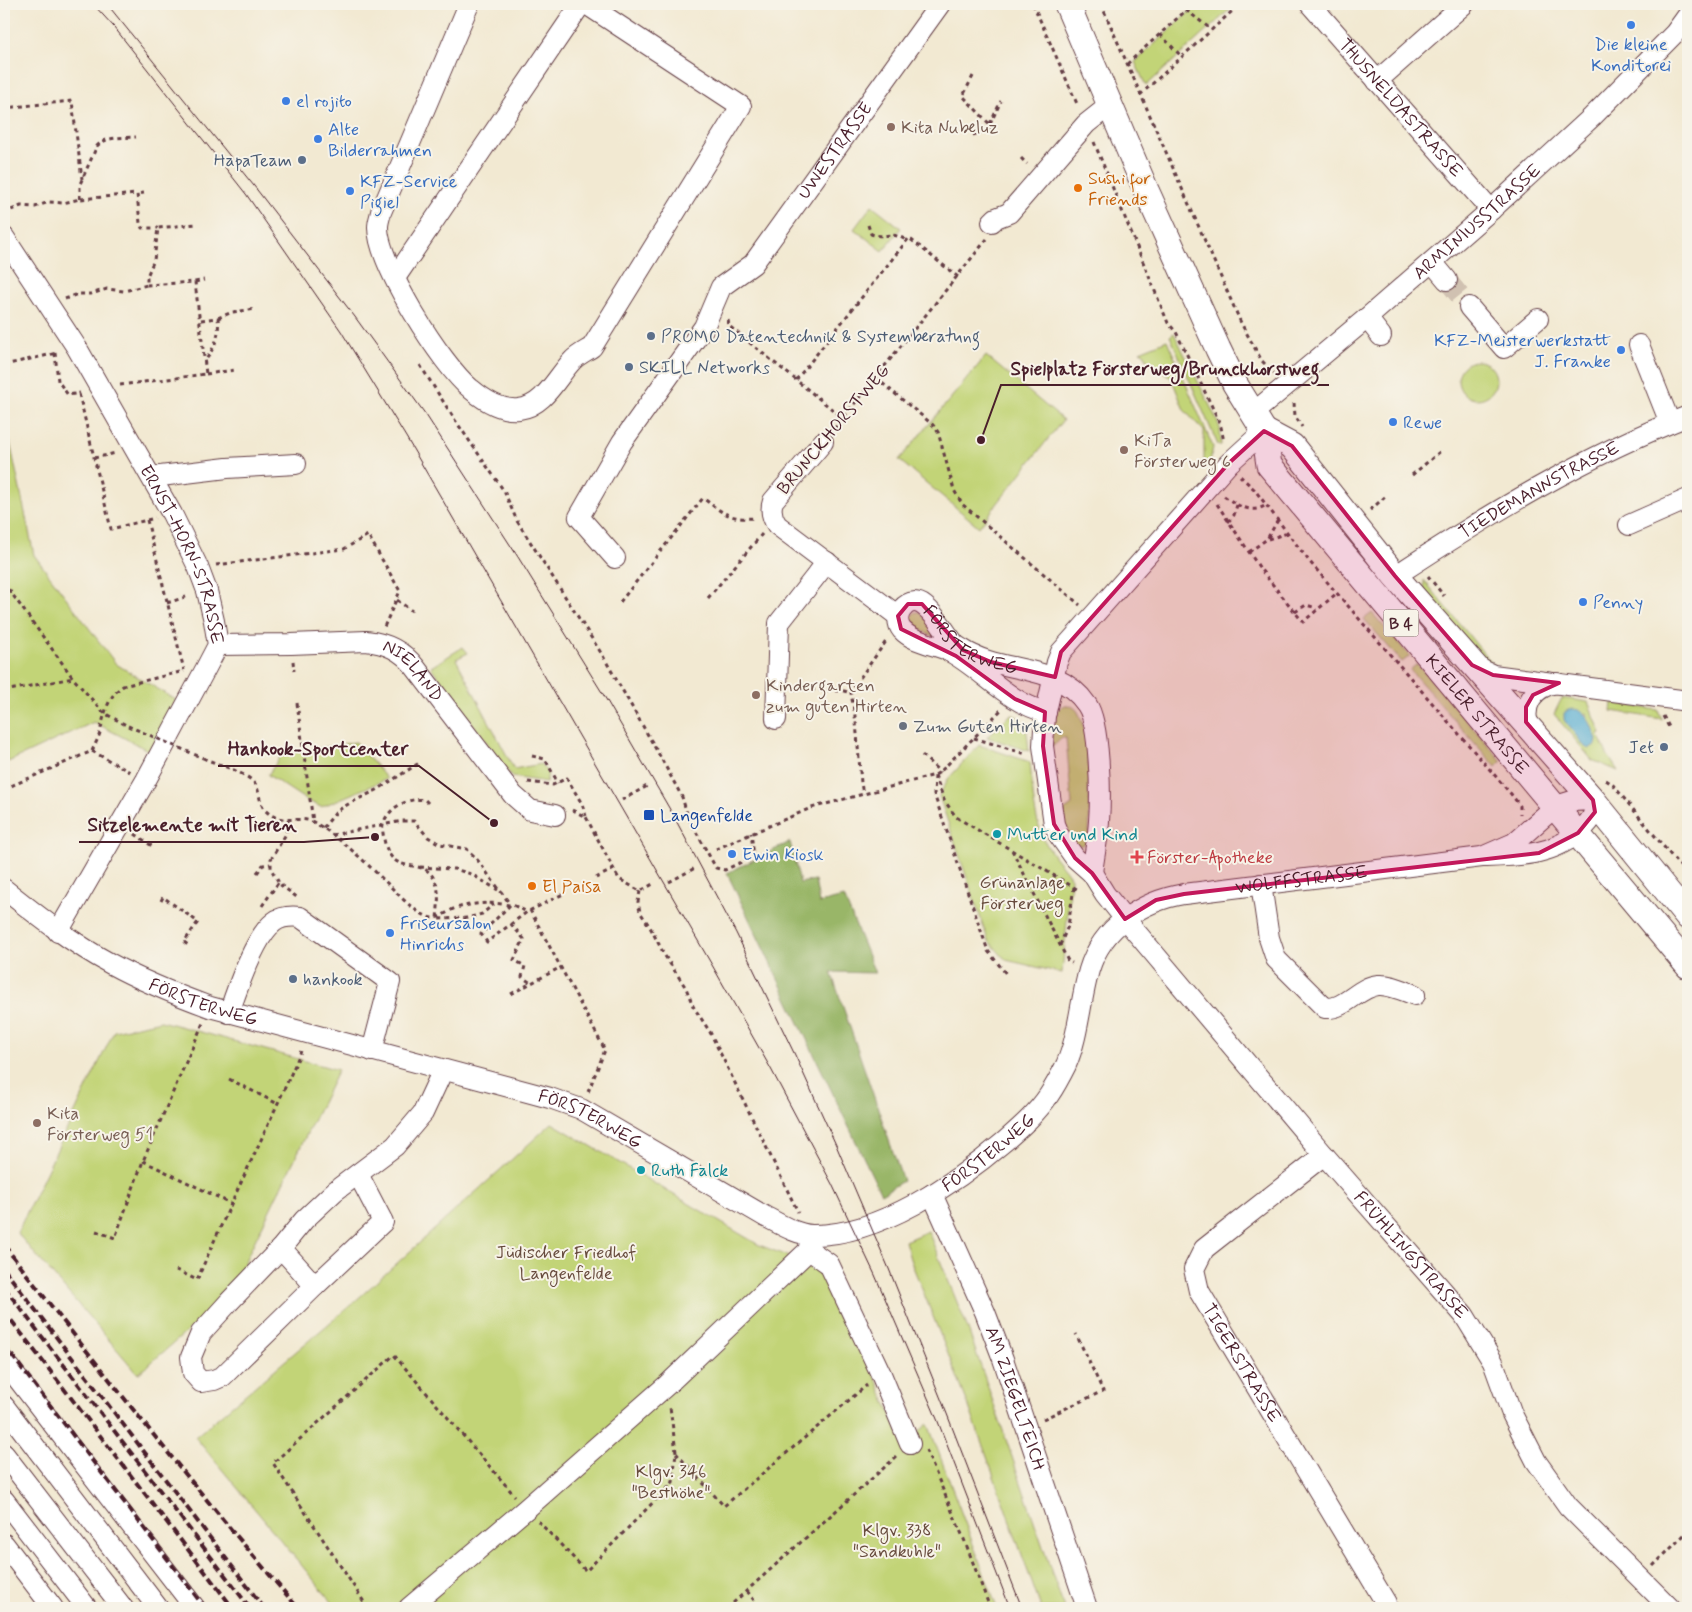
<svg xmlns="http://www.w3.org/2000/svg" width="1692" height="1612" font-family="Mynerve,sans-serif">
	<rect width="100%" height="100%" fill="#f7f3e8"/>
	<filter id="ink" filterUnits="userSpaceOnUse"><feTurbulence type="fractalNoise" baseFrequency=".02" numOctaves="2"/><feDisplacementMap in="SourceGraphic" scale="10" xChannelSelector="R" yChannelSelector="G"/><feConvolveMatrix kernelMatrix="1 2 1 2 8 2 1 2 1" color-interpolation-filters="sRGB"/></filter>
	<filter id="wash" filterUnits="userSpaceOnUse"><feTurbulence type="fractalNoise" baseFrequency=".0096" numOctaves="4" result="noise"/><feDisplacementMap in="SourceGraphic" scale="20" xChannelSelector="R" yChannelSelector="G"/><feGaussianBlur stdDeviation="1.12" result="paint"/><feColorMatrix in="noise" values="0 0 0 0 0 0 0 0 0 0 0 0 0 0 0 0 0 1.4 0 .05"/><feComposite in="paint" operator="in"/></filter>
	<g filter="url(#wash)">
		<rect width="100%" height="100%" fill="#f2e9d2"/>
		<!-- green -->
		<path fill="#c2d477" stroke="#867a51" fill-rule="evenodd" d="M1198,4H1236L1146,86L1135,62Z
			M872,205L901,228L883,251L854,229Z
			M1174,333L1216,418L1220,428L1221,445H1218L1170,336Z
			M1167,340L1213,447L1210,462L1204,469V431L1184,410L1171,377L1148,362L1144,353L1140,351Z
			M986,356L1063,420L979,527L899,460Z
			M1458 380a19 19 0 1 1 38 0a19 19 0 1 1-38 0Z
			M9,438L34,555L116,664L176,700L151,752L94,722L8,762L4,743V439Z
			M1424,580L1494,666L1485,663L1428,597L1424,588Z
			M916,612H920L938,634L936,637L910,626L909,617Z
			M1372,613L1410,656L1402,662L1364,619Z
			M463,647L468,653L456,659L514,769L541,764L548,774L546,782L512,777L431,667Z
			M1417,664L1502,761L1496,767L1410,670Z
			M1562,698L1588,702L1601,733L1598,734L1607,754L1618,771L1592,760L1554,714ZM1586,713L1597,742L1589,749L1564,720Z
			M1612,703L1658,710L1662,719L1611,711Z
			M1065,705C1070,705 1075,707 1078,712C1091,733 1090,813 1089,840C1084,845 1080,847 1074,844L1059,814L1072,805L1066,738H1062L1052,747C1053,733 1050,711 1065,705Z
			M1013,715C1029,720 1027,737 1029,751L987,737L1009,716Z
			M356,742L387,779L321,807L306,800L268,775L282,754Z
			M979,745L1030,762C1033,791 1033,825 1050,850C1056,860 1065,868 1071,878L1062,973L1006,960L988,940L939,796L948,779Z
			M161,1021L338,1070L228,1296L138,1374L17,1233L114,1031Z
			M552,1123L759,1245L830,1272L904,1444L928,1424L997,1608H337L195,1437L352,1304Z
			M928,1231L968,1329L1064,1608H1041L968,1404L910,1259L905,1241Z"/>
		<!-- forest -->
		<path fill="#99b668" stroke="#726a4a" d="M790,842L800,883L815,880L819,903L844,897L875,973L831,972L903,1181L881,1194L727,873Z"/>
		<!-- water -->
		<path fill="#52abd0" stroke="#4e657e" d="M1574,709C1589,711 1591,727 1597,739L1596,744L1589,749L1585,747L1564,720V713L1568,710Z"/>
	</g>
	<g filter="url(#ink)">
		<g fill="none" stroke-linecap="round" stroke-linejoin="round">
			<!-- minor-tunnel -->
			<path stroke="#d0c1b1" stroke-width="20" stroke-dasharray="20 10" stroke-linecap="butt" d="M1447,280L1469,307"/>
			<!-- minor casing -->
			<g stroke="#633d44" stroke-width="22">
				<g id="minor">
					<path d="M469,4L381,212C380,217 378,222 378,227C378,264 442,366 471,389C484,400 502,411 519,409C545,406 557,376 573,360C578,355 586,351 592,347L741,106L586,4"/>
					<path id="s1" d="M1310,4L1491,210"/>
					<path d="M1377,81L1464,4"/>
					<path d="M992,222L996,218L1009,213L1086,124L1110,105"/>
					<path id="s2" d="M4,237L77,348L172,514L198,567L207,591L214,621L218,645L206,668L146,780L58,932"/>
					<path d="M1432,262L1447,280"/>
					<path d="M395,278L581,4"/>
					<path d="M1469,307L1504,348L1538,319"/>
					<path d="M1367,318L1381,336"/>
					<path d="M1639,345L1670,423"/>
					<path id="s3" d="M1252,414L1367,318L1491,210L1592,117L1675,33L1688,15"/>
					<path id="s4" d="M1264,431L1229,463L1061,652L1057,662L1045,716L1044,729L1043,746L1054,824L1058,834L1075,858L1092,873L1105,894L1125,919L1324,1155L1464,1315L1493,1362L1512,1414L1536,1461L1568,1506L1670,1608"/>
					<path d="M823,442L773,501C770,510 772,518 777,525L898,616"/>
					<path d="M152,477L227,468L296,464"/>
					<path d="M1629,525L1688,499"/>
					<path id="s5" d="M615,558L579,517L622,442L704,327L721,287L753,264L940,4"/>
					<path id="s6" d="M1395,576C1488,515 1584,456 1688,416"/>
					<path id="s7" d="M218,645L291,644L366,641C386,643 402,650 415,667L513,795L530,810L555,815"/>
					<path d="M1474,666L1493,675L1688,701"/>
					<path id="s8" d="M1046,712C1006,702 982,668 947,650C933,644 913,642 902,630C897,624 897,615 902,609C921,586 941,627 951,639C953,643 958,647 962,649C1001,675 1058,661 1087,705C1100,724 1101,796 1099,821C1098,838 1094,856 1092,873"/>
					<path d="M776,719L779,623L827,562"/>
					<path d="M1529,729C1521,705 1533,687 1557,683"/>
					<path d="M1261,884L1269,938L1276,959L1325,1008C1345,1010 1358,987 1378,985C1390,984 1404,991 1415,995"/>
					<path id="s9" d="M4,889C38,916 72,943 111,964C142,981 177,995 210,1007L550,1098L581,1109L766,1217C780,1224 795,1234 812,1235C878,1236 956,1183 1005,1141C1021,1127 1037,1113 1049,1095C1055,1086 1061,1075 1066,1065C1079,1035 1080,1001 1089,970C1102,927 1142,901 1184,894L1482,857C1519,856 1553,856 1581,830C1591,821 1597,813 1593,800L1572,801L1556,806L1514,843L1482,857"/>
					<path d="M229,1013C237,989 255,936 274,922C282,916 291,916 300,917L390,982L372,1051"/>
					<path id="s10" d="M1324,1155L1204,1249L1194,1269L1199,1291L1386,1603"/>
					<path id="s11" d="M932,1194L985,1312L1003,1359L1087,1608"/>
					<path d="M281,1248L315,1286L223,1376L214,1380L201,1382L193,1373L191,1357L201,1333L229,1302L281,1248L304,1220L335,1191L395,1146L423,1113L443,1070"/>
					<path d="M809,1250L829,1264L881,1374L910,1444"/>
					<path d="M315,1286L383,1222L358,1174"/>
					<path d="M4,1361L195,1608"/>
					<path d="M4,1406L158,1608"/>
					<path d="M4,1454L123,1608"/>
					<path d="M4,1500L87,1608"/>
					<path d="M4,1544L53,1608"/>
					<path d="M409,1608L526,1509L667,1385L809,1250L810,1235"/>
				</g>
			</g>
			<!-- major casing -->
			<g stroke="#633d44" stroke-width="27">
				<g id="major">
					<path id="s12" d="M1067,4L1146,190L1218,349L1235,384L1264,431L1269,465L1688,966"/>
					<path d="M1264,431L1292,446L1395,576L1593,800L1688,917"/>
				</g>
			</g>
			<!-- path -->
			<path stroke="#633d44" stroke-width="3" stroke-dasharray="4 4" stroke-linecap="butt" d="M1033,4L1078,106
				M1101,4L1241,323L1262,361L1274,373
				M1186,10L1212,30
				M1160,34L1182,57
				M1127,64L1193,4
				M973,76L963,96L998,133
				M1140,95L1240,4
				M4,108L72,101L82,179
				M990,124L1001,101
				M973,135L993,128
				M1094,142L1168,323L1176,332L1217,417L1221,427L1224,442
				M1021,158L1027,164
				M144,193L137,194L140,223L142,228H158
				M80,199V184L97,146C106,136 124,138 136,137
				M4,213L21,206L35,207L49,202L63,203L80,199L137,194
				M868,225L871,234C887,239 891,230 907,241
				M195,282L204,280
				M65,299L78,294H91L107,289L124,291L147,285V276L154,260L158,228L196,224
				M218,318L232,312L256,309
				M201,320L218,318C220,335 215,347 205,361
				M728,320L729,326L843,418
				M55,353L58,381L68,395L80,393
				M4,365L57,353
				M420,365L455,420L504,491L517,521L603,656L661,758L682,797L688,817L716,868L725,870L754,856L751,833
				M206,374L235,370
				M876,378L933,425L938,432L954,490L962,504L1080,605
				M796,380L909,238L958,277
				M120,385L206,374L195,282L147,285
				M79,394L111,529L155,518
				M1294,403L1295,416L1302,427
				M834,429L987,239
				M94,458L116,453
				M1412,475L1442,450
				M1240,476L1254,489L1309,561L1511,794L1520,806V814
				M1224,496C1236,505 1252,515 1266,505
				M1217,504L1261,570L1303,622L1337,593
				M1370,510L1385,497
				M147,520L184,670
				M1228,522L1234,515L1237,505
				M1268,539L1288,533
				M1249,552L1267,539L1278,520
				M216,565L344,549L368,535L400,591L384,627
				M1428,576L1444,596
				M4,583L73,678L104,713L128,726
				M708,598L762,534
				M397,600L412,611
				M620,602L703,498C721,512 730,520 754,518
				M167,603L189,596
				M1295,612L1306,605L1313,607L1316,610
				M293,661L294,671
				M860,678L887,640
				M856,684L851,693L856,722L861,783L863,794
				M795,689L844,691L851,693
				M4,691L73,678
				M297,703L313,822
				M1663,716L1670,729
				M974,738L1026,754
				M92,751C95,744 100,736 101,728C105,712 108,696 123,686L184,671
				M922,755L940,772
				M532,756L545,759L558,783
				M203,758C216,764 249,773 256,785C260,793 259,803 265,810C281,827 300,814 315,823C341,838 367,864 388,884C399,895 411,909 426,916C439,923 447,909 460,907C475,903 494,902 509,905C515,905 521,909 527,912
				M935,775L944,800L956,817L1080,891
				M935,776L934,794L988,951L1007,975
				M1606,780L1613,785L1678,864L1688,873
				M528,782L553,785L567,778L582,804L586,816
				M4,789L92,751L130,772
				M622,800L649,785
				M428,803L425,800C415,798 406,801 396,807C388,813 381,822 383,833C389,881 420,855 433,877C441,889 438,905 437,919L467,918L482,914L494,904
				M572,810L586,817L619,879L640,891L655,883
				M288,820L286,834L271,859V869L278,881V883L298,898
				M323,828L337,811L350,803L377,790L419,763
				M135,834L152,846
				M332,835L402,821H414L428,837L440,844L467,849L476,858L510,904
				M716,849L811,808L935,775L940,772L1001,710
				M1012,850L1068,961L1072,963
				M420,867L454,869L471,874L498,890
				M257,873L263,865L270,864
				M596,878L614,869
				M669,882L695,868
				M640,891L638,902L640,912L650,927L665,956L686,988L693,1006L710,1032L798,1212
				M161,901L163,897L198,922L184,942L188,945
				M510,905L481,934L487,942L527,912L565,893
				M262,906L278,883
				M530,910L605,1050L588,1092
				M511,924L524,939L514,960L525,966L522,977L531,983
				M1060,945L1068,926L1074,887
				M511,994L561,967
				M229,1079L278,1104
				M143,1161L230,1203
				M96,1231L115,1238L143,1161L203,1023
				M176,1270L197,1280C230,1203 268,1128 301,1051
				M1043,1419L1103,1391L1076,1334
				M926,1450L966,1544L990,1608
				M676,1453L724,1506L867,1385
				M538,1521L586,1571L673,1482L676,1452L670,1407
				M1653,1566L1688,1531
				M747,1591L760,1608
				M733,1603L896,1457
				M368,1608L273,1463L394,1355L515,1496"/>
			<!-- minor -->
			<use href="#minor" stroke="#fff" stroke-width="20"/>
			<!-- major -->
			<use href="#major" stroke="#fff" stroke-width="25"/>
			<!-- tram -->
			<path stroke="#4a1f2b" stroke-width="1" d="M93,4L114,27L246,194L341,331L406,437L712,965L771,1069L832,1184L875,1275L937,1419L1010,1608
				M107,4L254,186L355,317L426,415L518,557L603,694L672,813L736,933L795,1055L836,1145L889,1269L947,1414L1022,1608"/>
			<!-- rail -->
			<path stroke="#4a1f2b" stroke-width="4" stroke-dasharray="8 4" stroke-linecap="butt" d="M4,1245C99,1368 196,1490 298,1608
				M4,1269L264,1608
				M4,1287L250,1608
				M4,1311L233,1608
				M4,1345L205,1608"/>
			<!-- path-bridge -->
			<path stroke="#633d44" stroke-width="3" stroke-dasharray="4 4" stroke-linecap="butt" d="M128,726L203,758"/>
		</g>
	</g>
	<!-- marked area -->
	<path fill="#c2185b" fill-opacity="0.2" stroke="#c2185b" stroke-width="4" stroke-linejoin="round" d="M1264,431L1292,446L1395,576L1472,665L1493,675L1559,683L1533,695L1526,707V722L1593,800L1595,812L1578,833L1539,853L1184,894L1156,900L1125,919L1092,873L1075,858L1054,824L1043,746L1045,712L1015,699L956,656L901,629L898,616L908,604H922L963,650L991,662L1055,677L1061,652L1229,463Z"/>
	<!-- markers -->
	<g fill="#3f7fe0" stroke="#f7f3e8" stroke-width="2">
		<circle cx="1631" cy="25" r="5"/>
		<circle cx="286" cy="101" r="5"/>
		<circle cx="318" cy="139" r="5"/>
		<circle cx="350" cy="191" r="5"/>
		<circle cx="1621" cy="350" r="5"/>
		<circle cx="1393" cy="422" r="5"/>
		<circle cx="1583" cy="602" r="5"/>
		<circle cx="732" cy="854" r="5"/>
		<circle cx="390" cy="933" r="5"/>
	</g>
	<g fill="#8d6e63" stroke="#f7f3e8" stroke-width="2">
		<circle cx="891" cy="127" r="5"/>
		<circle cx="1124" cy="450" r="5"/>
		<circle cx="756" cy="695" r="5"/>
		<circle cx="37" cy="1123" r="5"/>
	</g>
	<g fill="#5c6f8a" stroke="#f7f3e8" stroke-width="2">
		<circle cx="302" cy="160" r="5"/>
		<circle cx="651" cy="336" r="5"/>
		<circle cx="629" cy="367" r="5"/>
		<circle cx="1664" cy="747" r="5"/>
		<circle cx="293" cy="979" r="5"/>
	</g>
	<g fill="#e8710a" stroke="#f7f3e8" stroke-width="2">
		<circle cx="1078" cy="188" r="5"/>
		<circle cx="532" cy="886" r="5"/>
	</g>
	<circle fill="#6b7280" stroke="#f7f3e8" stroke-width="2" cx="903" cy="726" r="5"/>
	<rect fill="#1a4fb4" stroke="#f7f3e8" stroke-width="2" x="643" y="809" width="12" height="12" rx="2.5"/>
	<g fill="#0f9aa8" stroke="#f7f3e8" stroke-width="2">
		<circle cx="997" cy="834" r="5"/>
		<circle cx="641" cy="1170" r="5"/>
	</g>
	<path fill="#e0444e" stroke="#f7f3e8" stroke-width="2" d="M1134.5 849.5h5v5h5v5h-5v5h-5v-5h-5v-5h5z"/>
	<g text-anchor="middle" stroke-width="4" stroke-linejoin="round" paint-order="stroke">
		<!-- shield labels -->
		<rect fill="#f7f3e8" stroke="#7e5f64" stroke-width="1" x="1383.5" y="609.5" width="35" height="27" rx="4"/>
		<g font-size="16" font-weight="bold" fill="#4a1f2b">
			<text x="1401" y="629">B 4</text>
		</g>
		<!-- shop labels -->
		<g font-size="18" fill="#366cbe" stroke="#f7f3e8" text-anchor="start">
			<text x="1631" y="50" text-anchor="middle">Die kleine<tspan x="1631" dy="21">Konditorei</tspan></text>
			<text x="296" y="107">el rojito</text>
			<text x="328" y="135">Alte<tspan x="328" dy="21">Bilderrahmen</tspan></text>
			<text x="360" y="187">KFZ-Service<tspan x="360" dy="21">Pigiel</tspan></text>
			<text x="1611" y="346" text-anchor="end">KFZ-Meisterwerkstatt<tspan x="1611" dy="21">J. Franke</tspan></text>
			<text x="1403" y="428">Rewe</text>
			<text x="1593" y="608">Penny</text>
			<text x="742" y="860">Ewin Kiosk</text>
			<text x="400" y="929">Friseursalon<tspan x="400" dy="21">Hinrichs</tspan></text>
		</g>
		<!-- street labels -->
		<g font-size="18" fill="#4a1f2b" stroke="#f7f3e8">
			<text dy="6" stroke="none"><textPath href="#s1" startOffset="138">THUSNELDASTRASSE</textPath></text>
			<text dy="6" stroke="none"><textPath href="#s5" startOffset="505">UWESTRASSE</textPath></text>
			<text dy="6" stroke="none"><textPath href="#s3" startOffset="296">ARMINIUSSTRASSE</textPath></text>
			<text transform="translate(833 429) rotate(-50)" y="6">BRUNCKHORSTWEG</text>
			<text dy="6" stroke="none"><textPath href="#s6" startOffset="168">TIEDEMANNSTRASSE</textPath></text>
			<text dy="6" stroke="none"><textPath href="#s2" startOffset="366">ERNST-HORN-STRASSE</textPath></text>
			<text dy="6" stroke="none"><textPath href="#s8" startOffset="275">FÖRSTERWEG</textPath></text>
			<text dy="6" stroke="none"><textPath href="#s7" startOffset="206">NIELAND</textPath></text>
			<text dy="6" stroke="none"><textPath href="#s12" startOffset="830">KIELER STRASSE</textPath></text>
			<text dy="6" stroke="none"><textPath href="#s9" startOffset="1549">WOLFFSTRASSE</textPath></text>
			<text dy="6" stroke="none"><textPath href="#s9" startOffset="231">FÖRSTERWEG</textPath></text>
			<text dy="6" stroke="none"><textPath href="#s9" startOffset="636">FÖRSTERWEG</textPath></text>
			<text dy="6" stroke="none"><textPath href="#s9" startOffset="1086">FÖRSTERWEG</textPath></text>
			<text dy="6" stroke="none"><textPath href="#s4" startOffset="1036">FRÜHLINGSTRASSE</textPath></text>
			<text dy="6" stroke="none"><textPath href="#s10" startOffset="281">TIGERSTRASSE</textPath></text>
			<text dy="6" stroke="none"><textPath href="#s11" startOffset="221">AM ZIEGELTEICH</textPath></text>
		</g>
		<!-- education labels -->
		<g font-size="18" fill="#785e54" stroke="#f7f3e8" text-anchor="start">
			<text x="901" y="133">Kita Nubeluz</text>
			<text x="1134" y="446">KiTa<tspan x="1134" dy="21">Försterweg 6</tspan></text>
			<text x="766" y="691">Kindergarten<tspan x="766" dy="21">zum guten Hirten</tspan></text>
			<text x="47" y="1119">Kita<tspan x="47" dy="21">Försterweg 51</tspan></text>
		</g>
		<!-- service labels -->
		<g font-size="18" fill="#4e5e75" stroke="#f7f3e8" text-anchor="start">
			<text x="292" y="166" text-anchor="end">HapaTeam</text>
			<text x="661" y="342">PROMO Datentechnik &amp; Systemberatung</text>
			<text x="639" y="373">SKILL Networks</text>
			<text x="1654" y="753" text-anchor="end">Jet</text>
			<text x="303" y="985">hankook</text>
		</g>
		<!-- food labels -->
		<g font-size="18" fill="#c56008" stroke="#f7f3e8" text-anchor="start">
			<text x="1088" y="184">Sushi for<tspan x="1088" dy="21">Friends</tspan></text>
			<text x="542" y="892">El Paisa</text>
		</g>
		<!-- worship labels -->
		<g font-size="18" fill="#5b616d" stroke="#f7f3e8" text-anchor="start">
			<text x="913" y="732">Zum Guten Hirten</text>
		</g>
		<!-- transit labels -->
		<g font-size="18" fill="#164399" stroke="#f7f3e8" text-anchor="start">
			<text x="660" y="821">Langenfelde</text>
		</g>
		<!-- culture labels -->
		<g font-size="18" fill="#0d838f" stroke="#f7f3e8" text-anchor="start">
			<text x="1007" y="840">Mutter und Kind</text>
			<text x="651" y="1176">Ruth Falck</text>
		</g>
		<!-- health labels -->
		<g font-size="18" fill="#be3a42" stroke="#f7f3e8" text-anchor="start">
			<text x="1147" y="863">Förster-Apotheke</text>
		</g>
		<!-- park labels -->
		<g font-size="18" fill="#684c3e" stroke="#f7f3e8">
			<text x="1022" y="888">Grünanlage<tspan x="1022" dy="21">Försterweg</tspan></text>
			<text x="566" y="1258">Jüdischer Friedhof<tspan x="566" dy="21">Langenfelde</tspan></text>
			<text x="671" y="1477">Klgv. 346<tspan x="671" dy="21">"Besthöhe"</tspan></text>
			<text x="897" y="1536">Klgv. 338<tspan x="897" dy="21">"Sandkuhle"</tspan></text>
		</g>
	</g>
	<!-- callouts -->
	<path fill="none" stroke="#4a1f2b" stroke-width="2" d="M981 440L1001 385H1329M494 823L419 766H218M375 837L304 842H79"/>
	<g fill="#4a1f2b" stroke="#f7f3e8" stroke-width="2">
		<circle cx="981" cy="440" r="5"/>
		<circle cx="494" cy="823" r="5"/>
		<circle cx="375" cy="837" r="5"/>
	</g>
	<g font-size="19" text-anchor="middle" font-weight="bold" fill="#4a1f2b" stroke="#f7f3e8" stroke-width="4" stroke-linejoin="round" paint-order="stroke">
		<text x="1165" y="375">Spielplatz Försterweg/Brunckhorstweg</text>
		<text x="318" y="755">Hankook-Sportcenter</text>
		<text x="192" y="831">Sitzelemente mit Tieren</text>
	</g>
	<!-- margin -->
	<rect width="1692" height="1612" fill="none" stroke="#f7f3e8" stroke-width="20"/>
</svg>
